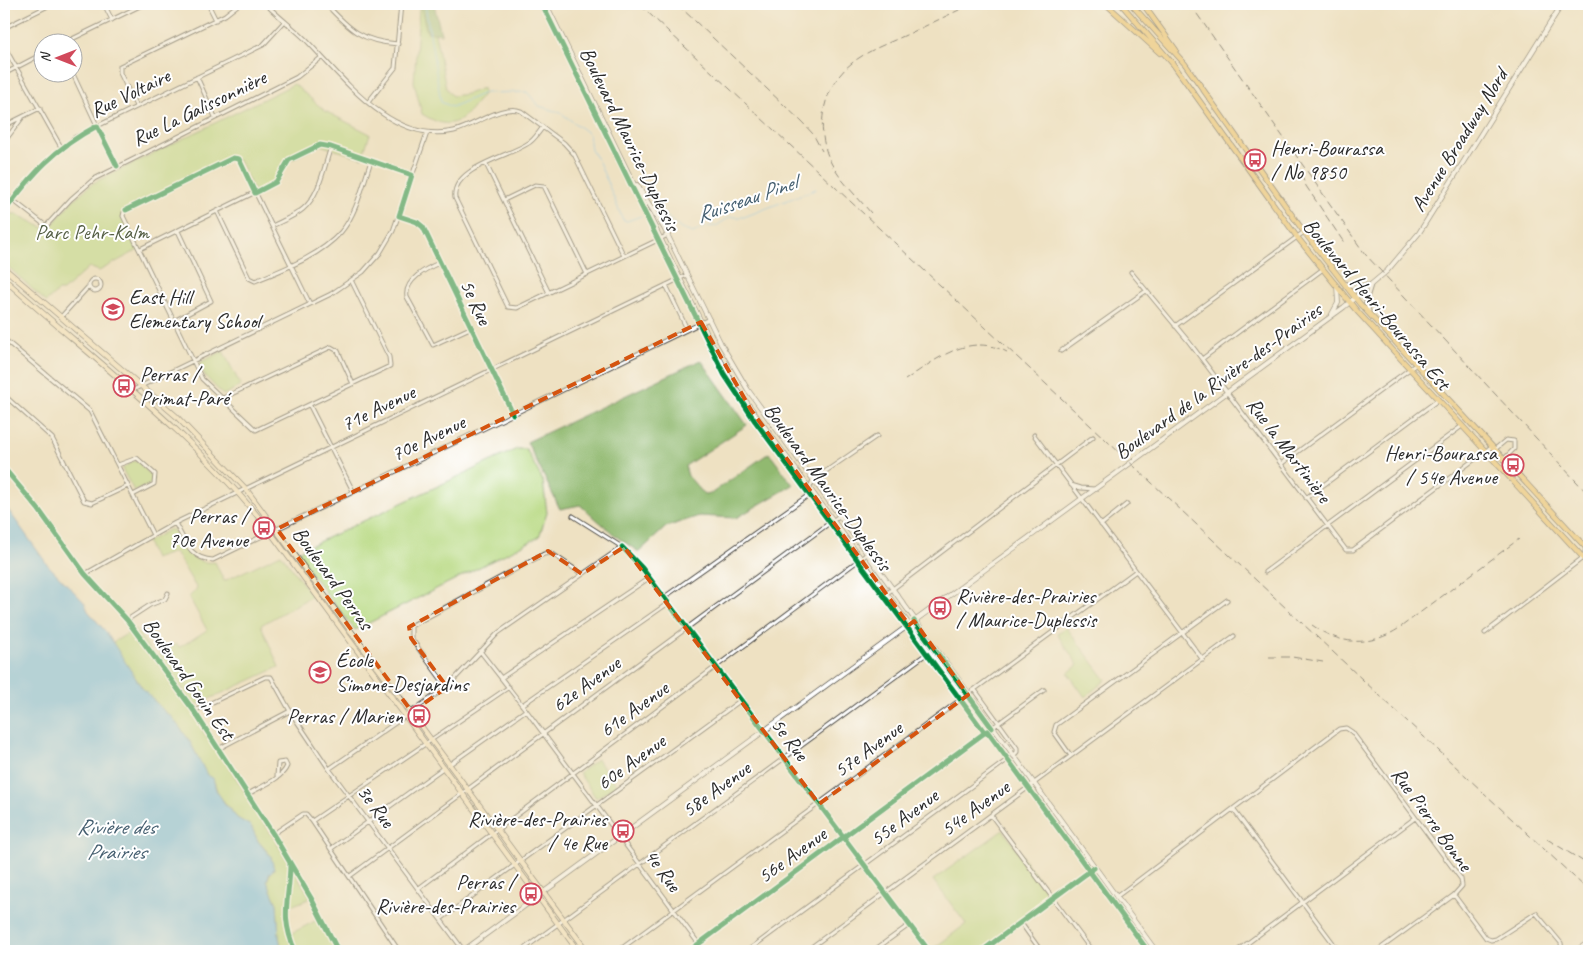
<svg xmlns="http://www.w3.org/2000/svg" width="1593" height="955" font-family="Caveat,sans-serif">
	<rect width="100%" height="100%" fill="#fff"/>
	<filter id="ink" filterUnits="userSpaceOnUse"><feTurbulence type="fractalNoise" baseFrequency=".02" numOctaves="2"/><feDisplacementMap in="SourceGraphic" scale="10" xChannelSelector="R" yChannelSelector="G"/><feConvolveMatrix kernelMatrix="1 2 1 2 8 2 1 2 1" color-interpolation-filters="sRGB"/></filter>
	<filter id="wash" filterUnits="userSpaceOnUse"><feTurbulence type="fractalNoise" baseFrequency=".0096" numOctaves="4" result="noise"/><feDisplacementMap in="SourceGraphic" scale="20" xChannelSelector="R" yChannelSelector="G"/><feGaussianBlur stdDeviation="1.12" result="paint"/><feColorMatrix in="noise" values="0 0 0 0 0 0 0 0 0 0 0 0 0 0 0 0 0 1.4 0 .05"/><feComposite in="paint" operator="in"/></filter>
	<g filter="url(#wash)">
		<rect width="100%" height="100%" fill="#eee1c2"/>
		<!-- green -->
		<path fill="#b7d981" stroke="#718256" d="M421,4H429L446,88L452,96L467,94L483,88L484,93C464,118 455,135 422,114L414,82L419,9Z
			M294,84L325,111L370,134L362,158L320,145L285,163L276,182L255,193L239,160L230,159L127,210L123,216L140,249L99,271L89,267L63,291H58L46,302L4,263V222L10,214H16L48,230L72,201L93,183Z
			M223,351L241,386L223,395L205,376L199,363Z
			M517,449H526L543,481L547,513L539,537L355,630L295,553Z
			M133,461L139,462L154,479L152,484L134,491L122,469Z
			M170,529L175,531C184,549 192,565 215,562L224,581L281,554L312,596L261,625L279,667L194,706L158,655L176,644L180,647L207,630L189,597L197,589L175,552L154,559L147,542Z
			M1066,627L1106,680L1085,697L1068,673L1078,665L1057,634Z
			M135,629L194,711L204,733L218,749L311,898L286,908L290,934L321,918L337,951H282L279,937L277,904L267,881L273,867L267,851L258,841L251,826L237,818L218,794L214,781L207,775L189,740L171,716L166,713L142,688L112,643Z
			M597,759L617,785L596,798L579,773Z
			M1003,830L1053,899L982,951H930L966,924L933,880Z"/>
		<!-- forest -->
		<path fill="#91b96f" stroke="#5e724d" d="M420,4H434L441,34L427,32Z
			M701,360L747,425L685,466L688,476L704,494L712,493L769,453L793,485L736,518L699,516L666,527L639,552L617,537L580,505L560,509L527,442Z"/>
		<!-- water -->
		<path fill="#72beec" stroke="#4e748c" d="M4,504L47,564L84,602L88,611L106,632L142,688L166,713L171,716L189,740L207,775L213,778L216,790L225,804L237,818L251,826L258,841L271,857L274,869L269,874L267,881L277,904L279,937L282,951H4Z"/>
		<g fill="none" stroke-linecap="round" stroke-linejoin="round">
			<!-- stream -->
			<path stroke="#72beec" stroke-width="1" d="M425,4L441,102L452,107L484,93L527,92L539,106L561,113L589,134L591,150L599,162L623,220L627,221L641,216
				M663,213L681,229L693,233L704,227L716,226L730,217H744L816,189"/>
		</g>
	</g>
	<g filter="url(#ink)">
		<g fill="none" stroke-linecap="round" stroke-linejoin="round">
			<!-- minor casing -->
			<g stroke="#484642" stroke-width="5">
				<path id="minor" d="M104,4L112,20
					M208,4L216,20
					M266,4C278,17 293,27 305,39C343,78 392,145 454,131C473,127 503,103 521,111L564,143L574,154L624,256
					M326,4C349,29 362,42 398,44
					M4,28L52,4
					M66,42L144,4
					M4,46L61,147
					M72,72L116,166
					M4,74L42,54
					M197,77L215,117
					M369,101L395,68L401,4
					M136,106L120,73V66L225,15L239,4
					M4,126L40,108
					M543,127C538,133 534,141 527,144C507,157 451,168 455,198L508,307L517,308L668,235
					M4,142L22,118
					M486,164L549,293
					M4,193L46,226L71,199L94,179L297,77L322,57
					M504,200L535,185L544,186L587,274
					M217,211L249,278L255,281C284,269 320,256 341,232C357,213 363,184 371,161
					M4,212L47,161L75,137L263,45L284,22
					M399,216L417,222L423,227L513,414
					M272,226C282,221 295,216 303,209C320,195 324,166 331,147
					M140,249L276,182L289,160L320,145L331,147L412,175
					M439,263C427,268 404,280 407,297L433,345L470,328
					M1131,272L1189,342L1346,550H1353L1491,447
					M89 285a6 6 0 1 1 12 0a6 6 0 1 1-12 0Z
					M1344,283L1353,286L1371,285L1366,301L1369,311
					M666,285L687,329
					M310,304L239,159H230L124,212L123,216L202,379L256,430L390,366L389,357L352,282
					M61,317L89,286
					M174,321L211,301L178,231
					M1175,326L1304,232
					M4,339L90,411L153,535
					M1061,351L1146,291
					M1202,359L1323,269
					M133,390L331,294L363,272L380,253L393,231L427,133
					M4,395L52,438L84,501L92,503L128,486
					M223,398L331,347L338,351L353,384
					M310,406L353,491
					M1034,435L1203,660
					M1494,450L1506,440L1514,441V449L1504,459
					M1281,464L1415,365
					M118,465L137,458L155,474L154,484L133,495
					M1071,485L1081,488L1094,489
					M1306,498L1438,400
					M573,516L622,547L642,568L929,951
					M175,523C185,541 190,559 213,560L709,319
					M1101,525L1127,504
					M1584,557L1586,548L1589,544
					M1265,572L1462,426
					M85,574L175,523L687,275
					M886,594L1093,437
					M663,598L806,497L813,480L877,436
					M127,620L150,605L165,599L168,593
					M1485,633L1589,553
					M501,678L649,578
					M447,687L411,638V626L544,554L551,553L582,574
					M975,690L1017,748V752L1013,756
					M522,705L667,604
					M526,710L704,951
					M194,711L265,677H271L290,711L329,769L464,951
					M992,728L1044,690
					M218,749L290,711
					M1071,756L1054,732L1056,725L1227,600
					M450,764L526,710L480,651
					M329,769L447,687L498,633L622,547
					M248,794C260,787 282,779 287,766L285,762L278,763L277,776
					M1233,809L1339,951
					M991,815L1092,951
					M312,821L399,951
					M273,834L303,814H306L312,821L509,687
					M332,848L443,768
					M350,876L839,516
					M419,888L867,554
					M1116,897L1339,729L1346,728L1352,732L1461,879L1462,886L1454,895L1486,938L1491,940L1496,939L1536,913L1561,943L1562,951
					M441,919L741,700
					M1021,923L1041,951
					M521,951L929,652
					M618,951L1136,571
					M689,951L987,731
					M747,951L1007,760
					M806,951L1234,636
					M873,951L909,925
					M982,951L1094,868
					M1237,951L1415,818
					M1377,951L1454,895"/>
			</g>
			<!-- tertiary casing -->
			<g stroke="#484642" stroke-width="5.5">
				<path id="tertiary" d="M546,4L709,338L734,385L1148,951
					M637,185L664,228L721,344L748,390L1156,951
					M1332,314L1338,303L1337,286
					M4,468L39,510L85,574L127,620L194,711L273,834L311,898L338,951
					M463,951L1344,307L1387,271L1419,233L1562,4
					M1576,951L1589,942
					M1587,951L1589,950"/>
			</g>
			<!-- secondary casing -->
			<g stroke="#484642" stroke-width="6">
				<path id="secondary" d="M4,268L176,416L246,489L587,951
					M4,279C95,361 192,432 268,529L578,951"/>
			</g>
			<!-- primary casing -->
			<g stroke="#484642" stroke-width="6">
				<path id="primary" d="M1106,4L1160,53
					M1121,4L1173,64L1297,237L1356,310L1589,564
					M1131,4L1185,64L1304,232L1360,304L1589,551
					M1143,4L1176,50"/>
			</g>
			<!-- minor -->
			<use href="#minor" stroke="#fff" stroke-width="3"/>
			<!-- tertiary -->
			<use href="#tertiary" stroke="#fff" stroke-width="4"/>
			<!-- secondary -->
			<use href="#secondary" stroke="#f9e7c3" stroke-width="4.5"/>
			<!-- primary -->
			<use href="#primary" stroke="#f0c469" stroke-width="4.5"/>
			<!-- rail -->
			<path stroke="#2b2b2b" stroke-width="1" stroke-dasharray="8 4" stroke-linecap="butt" d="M639,4L1589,891
				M677,4L802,122L813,134L822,151
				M1190,4L1365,254L1589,495
				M1296,163L1306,186L1345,244
				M871,213C856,195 836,177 828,156C815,123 825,84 852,63C868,50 889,43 906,35C928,25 950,14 972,4
				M905,380C937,359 968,332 1007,352
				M1312,625C1339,645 1370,647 1398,629L1519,539
				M1269,657H1292L1323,662
				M1547,839L1589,865"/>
			<!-- cycleway casing -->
			<g stroke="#fff" stroke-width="8">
				<path id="cycleway" d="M542,4L724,374L755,421L985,733
					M126,210L233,158L239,159L255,193L276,182L289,160L320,145L331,147L412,175L399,216L417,222L423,227L513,414
					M4,212C32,174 55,148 97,126L117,166
					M4,468L39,510L85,574L127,620L194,711L273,834L311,898L338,951
					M622,547L642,568L929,951
					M914,621L992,728
					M290,863C290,901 279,913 295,951
					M689,951L987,731L1148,951
					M982,951L1094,868"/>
			</g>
			<!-- cycleway -->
			<use href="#cycleway" stroke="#00873e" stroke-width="5"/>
		</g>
	</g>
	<!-- marked area -->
	<path d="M0 0H1593V955H0ZM701,322L751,410L909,625L914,621L968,695L819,804L624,547L582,574L548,551L409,627L411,638L447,687L412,712L277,529Z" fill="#eee1c2" fill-opacity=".55" fill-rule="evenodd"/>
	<path fill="none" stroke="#d5540f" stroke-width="4" stroke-dasharray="10 6" stroke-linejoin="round" d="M701,322L751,410L909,625L914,621L968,695L819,804L624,547L582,574L548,551L409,627L411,638L447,687L412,712L277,529Z"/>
	<!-- icons -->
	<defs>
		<g id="bus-ring" transform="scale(1.125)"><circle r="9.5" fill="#fff" stroke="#d1495b" stroke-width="1.5"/><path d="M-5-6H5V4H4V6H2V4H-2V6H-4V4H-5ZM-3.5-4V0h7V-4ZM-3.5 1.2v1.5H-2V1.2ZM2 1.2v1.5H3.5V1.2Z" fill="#d1495b"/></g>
		<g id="school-ring" transform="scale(1.125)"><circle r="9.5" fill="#fff" stroke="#d1495b" stroke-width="1.5"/><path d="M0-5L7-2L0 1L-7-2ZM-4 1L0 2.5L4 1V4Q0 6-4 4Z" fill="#d1495b"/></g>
	</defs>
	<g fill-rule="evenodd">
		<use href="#bus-ring" x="1255" y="160"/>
		<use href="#school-ring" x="113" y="309"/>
		<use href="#bus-ring" x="124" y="386"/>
		<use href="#bus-ring" x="1513" y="465"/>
		<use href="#bus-ring" x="264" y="528"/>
		<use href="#bus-ring" x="940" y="608"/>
		<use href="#school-ring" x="320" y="672"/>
		<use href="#bus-ring" x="419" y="716"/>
		<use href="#bus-ring" x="623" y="831"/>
		<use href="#bus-ring" x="531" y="894"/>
	</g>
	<g text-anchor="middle" stroke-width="4" stroke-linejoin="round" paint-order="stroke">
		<!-- street labels -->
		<g font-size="21" fill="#2b2b2b" stroke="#fff">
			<text transform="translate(130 93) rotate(-26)" y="7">Rue Voltaire</text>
			<text transform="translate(199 108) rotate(-26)" y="7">Rue La Galissonnière</text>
			<text transform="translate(630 139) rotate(64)" y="7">Boulevard Maurice-Duplessis</text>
			<text transform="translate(1459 140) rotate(-58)" y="7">Avenue Broadway Nord</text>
			<text transform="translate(476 302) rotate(65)" y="7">5e Rue</text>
			<text transform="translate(1377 304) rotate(50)" y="7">Boulevard Henri-Bourassa Est</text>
			<text transform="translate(1218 381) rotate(-36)" y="7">Boulevard de la Rivière-des-Prairies</text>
			<text transform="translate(378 408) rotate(-26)" y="7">71e Avenue</text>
			<text transform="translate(428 438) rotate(-26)" y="7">70e Avenue</text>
			<text transform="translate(1289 450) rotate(53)" y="7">Rue la Martinière</text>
			<text transform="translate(828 487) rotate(54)" y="7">Boulevard Maurice-Duplessis</text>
			<text transform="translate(333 578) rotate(54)" y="7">Boulevard Perras</text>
			<text transform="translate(189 679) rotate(55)" y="7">Boulevard Gouin Est</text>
			<text transform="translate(586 684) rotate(-36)" y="7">62e Avenue</text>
			<text transform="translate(634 709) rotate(-36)" y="7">61e Avenue</text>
			<text transform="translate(790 739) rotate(53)" y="7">5e Rue</text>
			<text transform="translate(868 749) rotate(-36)" y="7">57e Avenue</text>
			<text transform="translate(631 762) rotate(-36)" y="7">60e Avenue</text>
			<text transform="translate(716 789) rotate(-36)" y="7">58e Avenue</text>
			<text transform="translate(376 806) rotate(53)" y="7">3e Rue</text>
			<text transform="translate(975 808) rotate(-36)" y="7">54e Avenue</text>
			<text transform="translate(904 817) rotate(-37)" y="7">55e Avenue</text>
			<text transform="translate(1432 819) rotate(54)" y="7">Rue Pierre Bonne</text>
			<text transform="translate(792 855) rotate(-36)" y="7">56e Avenue</text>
			<text transform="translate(663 870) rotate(54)" y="7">4e Rue</text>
		</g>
		<!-- poi labels -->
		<g font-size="21" fill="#2b2b2b" stroke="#fff" text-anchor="start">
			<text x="1271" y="155">Henri-Bourassa<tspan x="1271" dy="24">/ No 9850</tspan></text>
			<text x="129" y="304">East Hill<tspan x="129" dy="24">Elementary School</tspan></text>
			<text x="140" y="381">Perras /<tspan x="140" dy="24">Primat-Paré</tspan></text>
			<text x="1497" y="460" text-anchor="end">Henri-Bourassa<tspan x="1497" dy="24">/ 54e Avenue</tspan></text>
			<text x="248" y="523" text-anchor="end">Perras /<tspan x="248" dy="24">70e Avenue</tspan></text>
			<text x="956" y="603">Rivière-des-Prairies<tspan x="956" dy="24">/ Maurice-Duplessis</tspan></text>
			<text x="336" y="667">École<tspan x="336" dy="24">Simone-Desjardins</tspan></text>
			<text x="403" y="723" text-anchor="end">Perras / Marien</text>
			<text x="607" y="826" text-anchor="end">Rivière-des-Prairies<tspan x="607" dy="24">/ 4e Rue</tspan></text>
			<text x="515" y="889" text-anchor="end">Perras /<tspan x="515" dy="24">Rivière-des-Prairies</tspan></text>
		</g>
		<!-- park labels -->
		<g font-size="21" fill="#555f45" stroke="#fff">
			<text x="92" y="239">Parc Pehr-Kalm</text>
		</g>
		<!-- water labels -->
		<g font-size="22" font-style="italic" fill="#445e6f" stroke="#fff">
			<text transform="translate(746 198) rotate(-19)" y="8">Ruisseau Pinel</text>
			<text x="116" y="834">Rivière des<tspan x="116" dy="25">Prairies</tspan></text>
		</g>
	</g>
	<!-- margin -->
	<rect width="1593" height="955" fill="none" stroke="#fff" stroke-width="20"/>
	<!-- north arrow -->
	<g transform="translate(58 58) rotate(270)"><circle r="24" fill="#ffffff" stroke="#aaaaaa"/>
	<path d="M0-4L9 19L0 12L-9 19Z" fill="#d1495b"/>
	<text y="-8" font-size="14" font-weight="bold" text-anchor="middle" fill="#2b2b2b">N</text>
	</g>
</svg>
